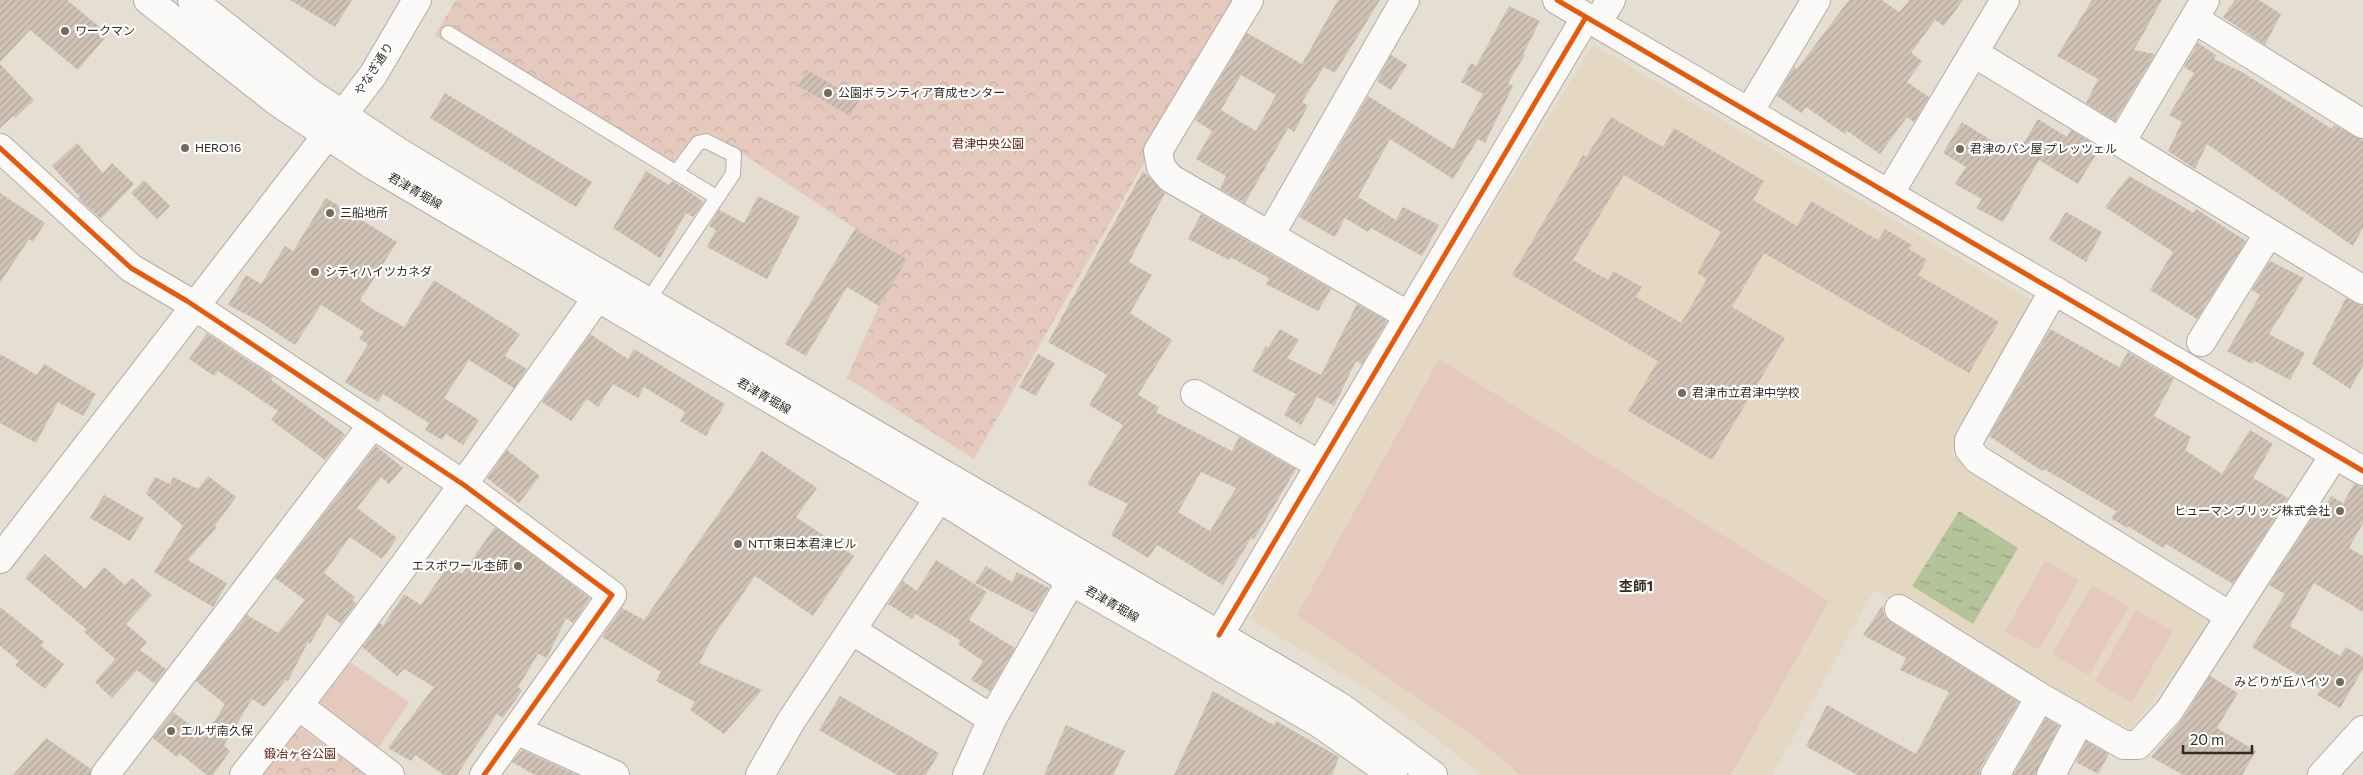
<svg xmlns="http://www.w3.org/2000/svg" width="2363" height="775" font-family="Commissioner,'Noto Sans JP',sans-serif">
	<defs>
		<pattern id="park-crowns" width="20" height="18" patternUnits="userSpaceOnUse" patternTransform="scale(1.25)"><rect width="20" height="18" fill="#e6c9bd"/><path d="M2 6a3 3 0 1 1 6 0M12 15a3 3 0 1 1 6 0" fill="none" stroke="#c6ada2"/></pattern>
		<pattern id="water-ripples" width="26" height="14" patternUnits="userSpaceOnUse" patternTransform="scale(1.25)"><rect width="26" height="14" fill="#b3c499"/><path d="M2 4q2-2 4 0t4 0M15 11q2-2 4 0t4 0" fill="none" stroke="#92a07d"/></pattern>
		<pattern id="building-hatch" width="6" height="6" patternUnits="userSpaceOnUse" patternTransform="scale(1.25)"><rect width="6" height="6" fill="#d0c2b5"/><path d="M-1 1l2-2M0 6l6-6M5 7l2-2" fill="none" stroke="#b3a79c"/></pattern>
	</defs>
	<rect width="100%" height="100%" fill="#e5ded2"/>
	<!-- built -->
	<path fill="#e4d8c3" d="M1593,45L2033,301L1951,454L2213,622L2130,730L1874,590L1772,775H1481L1430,733L1372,692L1250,619L1417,332Z"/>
	<!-- grass -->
	<path fill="#e6c9bd" d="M1439,359L1829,601L1731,775H1520L1480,741L1297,615Z
		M2045,561L2079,580L2039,650L2005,631Z
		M2092,585L2129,606L2089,675L2052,654Z
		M2136,610L2173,631L2132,703L2095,682Z
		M348,661L409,702L377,750L323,711L320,700Z"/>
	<!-- park -->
	<path fill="url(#park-crowns)" d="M456,0H1238L974,459L847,378L900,258L711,133L694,136L664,174L435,35Z
		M300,727L365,775H255L294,728Z"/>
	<!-- water -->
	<path fill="url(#water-ripples)" d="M1959,511L2018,548L1973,624L1912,586Z"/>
	<!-- building -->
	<path fill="url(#building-hatch)" fill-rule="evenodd" d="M0,0H67L108,34L78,70L30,30L0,62Z
		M290,0H352L335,27Z
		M1338,0H1380L1335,73L1324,67L1302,102L1308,106L1294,132L1288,128L1245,203L1220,189L1226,176L1196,159L1212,131L1195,120L1247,33L1302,64ZM1241,75L1276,95L1256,131L1221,110Z
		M1849,0H1882L1899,12L1909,1L1907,0H1963L1944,26L1935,20L1911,53L1922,61L1907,82L1929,97L1914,122L1907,117L1880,154L1847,131L1845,134L1806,107L1801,113L1777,96L1794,67L1797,69Z
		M2092,0H2162L2134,50L2155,54L2115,121L2086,103L2098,79L2057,56Z
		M2235,0H2259L2281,14L2265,45L2223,17Z
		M1509,6L1540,21L1523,54L1525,55L1508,83L1513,86L1485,143L1478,139L1453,179L1390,139L1358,197L1396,220L1403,207L1439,225L1422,256L1371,228L1368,232L1345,218L1335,237L1299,217L1368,96L1453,149L1483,94L1461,82L1471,63L1476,66Z
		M2198,43L2216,55L2214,59L2242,72L2332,129L2334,125L2363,140V228L2353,246L2207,144L2195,169L2168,151L2182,122L2169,115L2194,73L2184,67Z
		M1391,55L1407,65L1391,90L1377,81Z
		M0,64L34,100L15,118L13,116L0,128Z
		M807,70L859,100L850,116L798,86Z
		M445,93L592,182L576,207L430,118Z
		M1611,117L1663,147L1674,128L1764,181L1753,200L1797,226L1811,201L1878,240L1885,229L1912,245L1909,249L1927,260L1918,275L1999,322L1969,373L1764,253L1732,307L1785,338L1712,460L1628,411L1658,361L1512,275L1583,155L1586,157ZM1624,175L1721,232L1697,273L1707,279L1681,323L1636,297L1642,287L1613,271L1608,280L1573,260Z
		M2038,119L2067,137L2071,130L2100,148L2078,184L2039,160L2003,222L1976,208L1982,199L1955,184L1966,167L1943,153L1962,122L2016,156Z
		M77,143L103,173L112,163L134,184L101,219L78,198L80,197L52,166Z
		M646,171L669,185L673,181L704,202L693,217L686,213L660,258L613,228Z
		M1143,171L1165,193L1129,262L1152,275L1130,313L1172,340L1138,395L1159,407L1156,412L1232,451L1239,437L1296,469L1254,539L1251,538L1223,585L1157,545L1148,558L1111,535L1128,504L1087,484L1123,425L1089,405L1107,375L1048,342ZM1201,472L1236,488L1210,531L1178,512Z
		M2129,176L2194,213L2196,209L2246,241L2197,319L2150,290L2173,252L2105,207Z
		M144,180L170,206L157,219L131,193Z
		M0,193L45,223L33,242L29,239L0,283Z
		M758,196L800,217L767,279L707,247L716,230L709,226L719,210L744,223Z
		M326,198L397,242L360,300L371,308L404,327L434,280L520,334L505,356L527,369L514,388L469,360L444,398L479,420L463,445L446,434L442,440L425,430L429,423L383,394L378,402L345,382L368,344L359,339L364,332L321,305L295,345L257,320L228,305L246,275L261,284L285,246L293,251Z
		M2066,212L2102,232L2086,262L2049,239Z
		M1201,214L1331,289L1318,311L1266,284L1269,278L1230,257L1229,260L1188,239Z
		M855,229L907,259L879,306L847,287L806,356L785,344Z
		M2270,261L2304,278L2269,334L2305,353L2290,380L2254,361L2252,364L2227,351L2260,295L2252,290Z
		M2346,298L2363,306V366L2350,389L2312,364Z
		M1357,304L1387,321L1362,364L1356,361L1334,406L1317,397L1301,425L1284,415L1296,394L1252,371L1266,346L1268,348L1280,329L1299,340L1287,358L1321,375Z
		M2050,329L2119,367L2128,352L2174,379L2154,416L2191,437L2185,450L2222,474L2250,430L2273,444L2253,478L2288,498L2233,584L2166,544L2163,548L2128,526L2127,528L2111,518L2116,511L2044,469L2042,471L1989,436Z
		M207,333L273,377L271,380L345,434L325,460L271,420L278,411L218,371L214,376L189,359Z
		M590,334L628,359L634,349L725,404L706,436L680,421L685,412L644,387L638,398L613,384L598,407L587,399L571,421L542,402Z
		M0,354L37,375L44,364L96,394L83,416L58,402L36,443L0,423Z
		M1038,354L1055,363L1036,396L1019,387Z
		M376,446L403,468L389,484L381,477L357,508L397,538L382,559L350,537L324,573L355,597L352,600L356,603L341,624L327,614L310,644L308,642L288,681L286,680L264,707L252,699L224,745L230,751L213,775H207L179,753L177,757L153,738L173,712L205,736L225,704L196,681L247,615L278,633L305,600L275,578Z
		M507,450L540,476L519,503L487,478Z
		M762,451L817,488L796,517L854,556L813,616L755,576L711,640L699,663L762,690L724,734L690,710L695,702L656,681L661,672L602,637L622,608L644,620Z
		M208,476L236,497L215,526L216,528L188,560L227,583L213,607L154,572L183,526L146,494L155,477L170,484L173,477L198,489Z
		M2354,484L2363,487V523L2349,548L2363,556V612L2314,583L2290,626L2340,656L2346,647L2363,657V669L2340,708L2317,695L2321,689L2252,647L2285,594L2269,585L2315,513L2320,516L2331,496L2343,503Z
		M104,495L144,518L130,541L90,518Z
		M495,527L590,598L573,623L566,618L547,658L538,654L518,687L522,690L503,718L497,714L457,775H444L415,755L411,761L388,748L434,687L404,669L397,676L362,647L380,623L383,626L404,594L421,605L448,566L462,574Z
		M45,554L85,589L104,567L125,585L132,578L152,595L126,624L147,642L140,650L166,669L155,684L137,670L112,698L95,682L115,659L84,632L86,629L25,578Z
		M936,560L987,592L969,620L1015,648L990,691L971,680L983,661L958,644L960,640L915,614L912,619L888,604L903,581L917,591Z
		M986,566L1012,582L1017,572L1049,588L1034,613L975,583Z
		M1882,606L1885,617L1891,622L2019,702L1981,767L1979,775H1857L1806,746L1827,705L1916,754L1949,692L1900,670L1906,658L1863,635Z
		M0,607L44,642L41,646L64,664L45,689L15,665L19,661L0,646Z
		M2210,676L2238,693L2217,728L2256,751L2242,775H2183L2151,757L2182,720Z
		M1213,691L1274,725L1276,721L1339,757L1332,775H1174Z
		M840,696L939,753L926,775H897L819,730Z
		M2046,718L2059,726L2035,775H2013Z
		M1066,725L1125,751L1113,775H1044Z
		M46,738L91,769L90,775H13Z
		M2086,741L2109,754L2098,774L2076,762Z
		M522,750L577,775H535L512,762Z"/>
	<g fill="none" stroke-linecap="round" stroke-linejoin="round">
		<!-- lane casing -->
		<g stroke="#b2ada4" stroke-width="16">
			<path id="lane" d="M448,33L716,197
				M647,302L733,174L734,155L706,141L698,143L676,173"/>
		</g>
		<!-- street casing -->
		<g stroke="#b2ada4" stroke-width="30">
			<path id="street" d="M1249,0L1158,151L1161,167L1170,178L1409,316
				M2194,19L2363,124
				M1597,23L1611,0
				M1974,53L2363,290
				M1749,112L1816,0
				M2121,142L2205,0
				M0,148L131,268L187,301L464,485L612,595L484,775
				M1889,194L2005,0
				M1270,235L1405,0
				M2054,290L1969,440V449L1977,459L2230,616
				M2201,342L2269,233
				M1195,394L1320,465
				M0,559L327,135
				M1899,609L2040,697L2124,745H2138L2169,711L2335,454
				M853,631L992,719
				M1219,635L1586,17
				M299,706L390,775
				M516,730L615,775
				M105,775L373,424
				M244,775C367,620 482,459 597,298
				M760,775L791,721L939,498
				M967,775L992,719L1071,581
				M1995,775L2040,697
				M2051,775L2080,720"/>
		</g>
		<!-- secondary casing -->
		<g stroke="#b2ada4" stroke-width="30">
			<path id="secondary" d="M148,0L279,103L374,166L939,498L1071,581L1319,723L1393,775
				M192,0L310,93L397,151L563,252L1291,677L1342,708L1433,775
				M1557,0L2363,471
				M331,130L373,75L417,0
				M2322,775L2363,730"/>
		</g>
		<!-- lane -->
		<use href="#lane" stroke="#fbfaf8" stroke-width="14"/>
		<!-- street -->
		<use href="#street" stroke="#fbfaf8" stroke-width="28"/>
		<!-- secondary -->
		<use href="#secondary" stroke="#fbfaf8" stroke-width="28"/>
		<!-- cycleway casing -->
		<g stroke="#fff" stroke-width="8">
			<path id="cycleway" d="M1557,0L2363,471
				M0,148L131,268L187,301L464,485L612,595L484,775
				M1219,635L1586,17"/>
		</g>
		<!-- cycleway -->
		<use href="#cycleway" stroke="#e8590c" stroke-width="5"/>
	</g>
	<!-- markers -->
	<g fill="#716b61" stroke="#fff" stroke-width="2">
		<circle cx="65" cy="31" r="5"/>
		<circle cx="828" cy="93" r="5"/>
		<circle cx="185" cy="148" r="5"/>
		<circle cx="1960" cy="149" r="5"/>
		<circle cx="330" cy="213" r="5"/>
		<circle cx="315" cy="272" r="5"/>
		<circle cx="1682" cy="393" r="5"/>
		<circle cx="2340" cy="511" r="5"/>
		<circle cx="738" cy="544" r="5"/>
		<circle cx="518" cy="566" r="5"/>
		<circle cx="2340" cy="682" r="5"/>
		<circle cx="171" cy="731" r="5"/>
	</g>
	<g text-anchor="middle" stroke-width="4.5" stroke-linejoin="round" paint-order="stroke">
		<!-- poi labels -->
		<g font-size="12" fill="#322d24" stroke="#fff" text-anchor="start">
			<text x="75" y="35">ワークマン</text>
			<text x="838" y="97">公園ボランティア育成センター</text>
			<text x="195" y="152">HERO16</text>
			<text x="1970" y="153">君津のパン屋 プレッツェル</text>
			<text x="340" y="217">三船地所</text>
			<text x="325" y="276">シティハイツカネダ</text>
			<text x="1692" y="397">君津市立君津中学校</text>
			<text x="2330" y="515" text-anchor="end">ヒューマンブリッジ株式会社</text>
			<text x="748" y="548">NTT東日本君津ビル</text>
			<text x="508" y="570" text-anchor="end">エスポワール杢師</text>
			<text x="2330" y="686" text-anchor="end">みどりが丘ハイツ</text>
			<text x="181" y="735">エルザ南久保</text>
		</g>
		<!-- street labels -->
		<g font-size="12" fill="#322d24" stroke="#fff">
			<text transform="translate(374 69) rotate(-57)" y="4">やなぎ通り</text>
			<text transform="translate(415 191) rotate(30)" y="4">君津青堀線</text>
			<text transform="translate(764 396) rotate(30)" y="4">君津青堀線</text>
			<text transform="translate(1112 604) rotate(30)" y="4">君津青堀線</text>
		</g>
		<!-- park labels -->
		<g font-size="12" fill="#6d200a" stroke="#fff">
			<text x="988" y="148">君津中央公園</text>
			<text x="300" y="758">鍛冶ヶ谷公園</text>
		</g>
		<!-- neighbourhood labels -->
		<g font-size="14" font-weight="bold" fill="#322d24" stroke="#fff">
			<text x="1636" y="591">杢師1</text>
		</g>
	</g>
	<!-- scale -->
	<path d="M2183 745v8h69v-8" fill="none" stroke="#322d24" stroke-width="2.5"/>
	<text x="2190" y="745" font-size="15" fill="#322d24" stroke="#ffffff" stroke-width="4" paint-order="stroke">20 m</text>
</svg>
